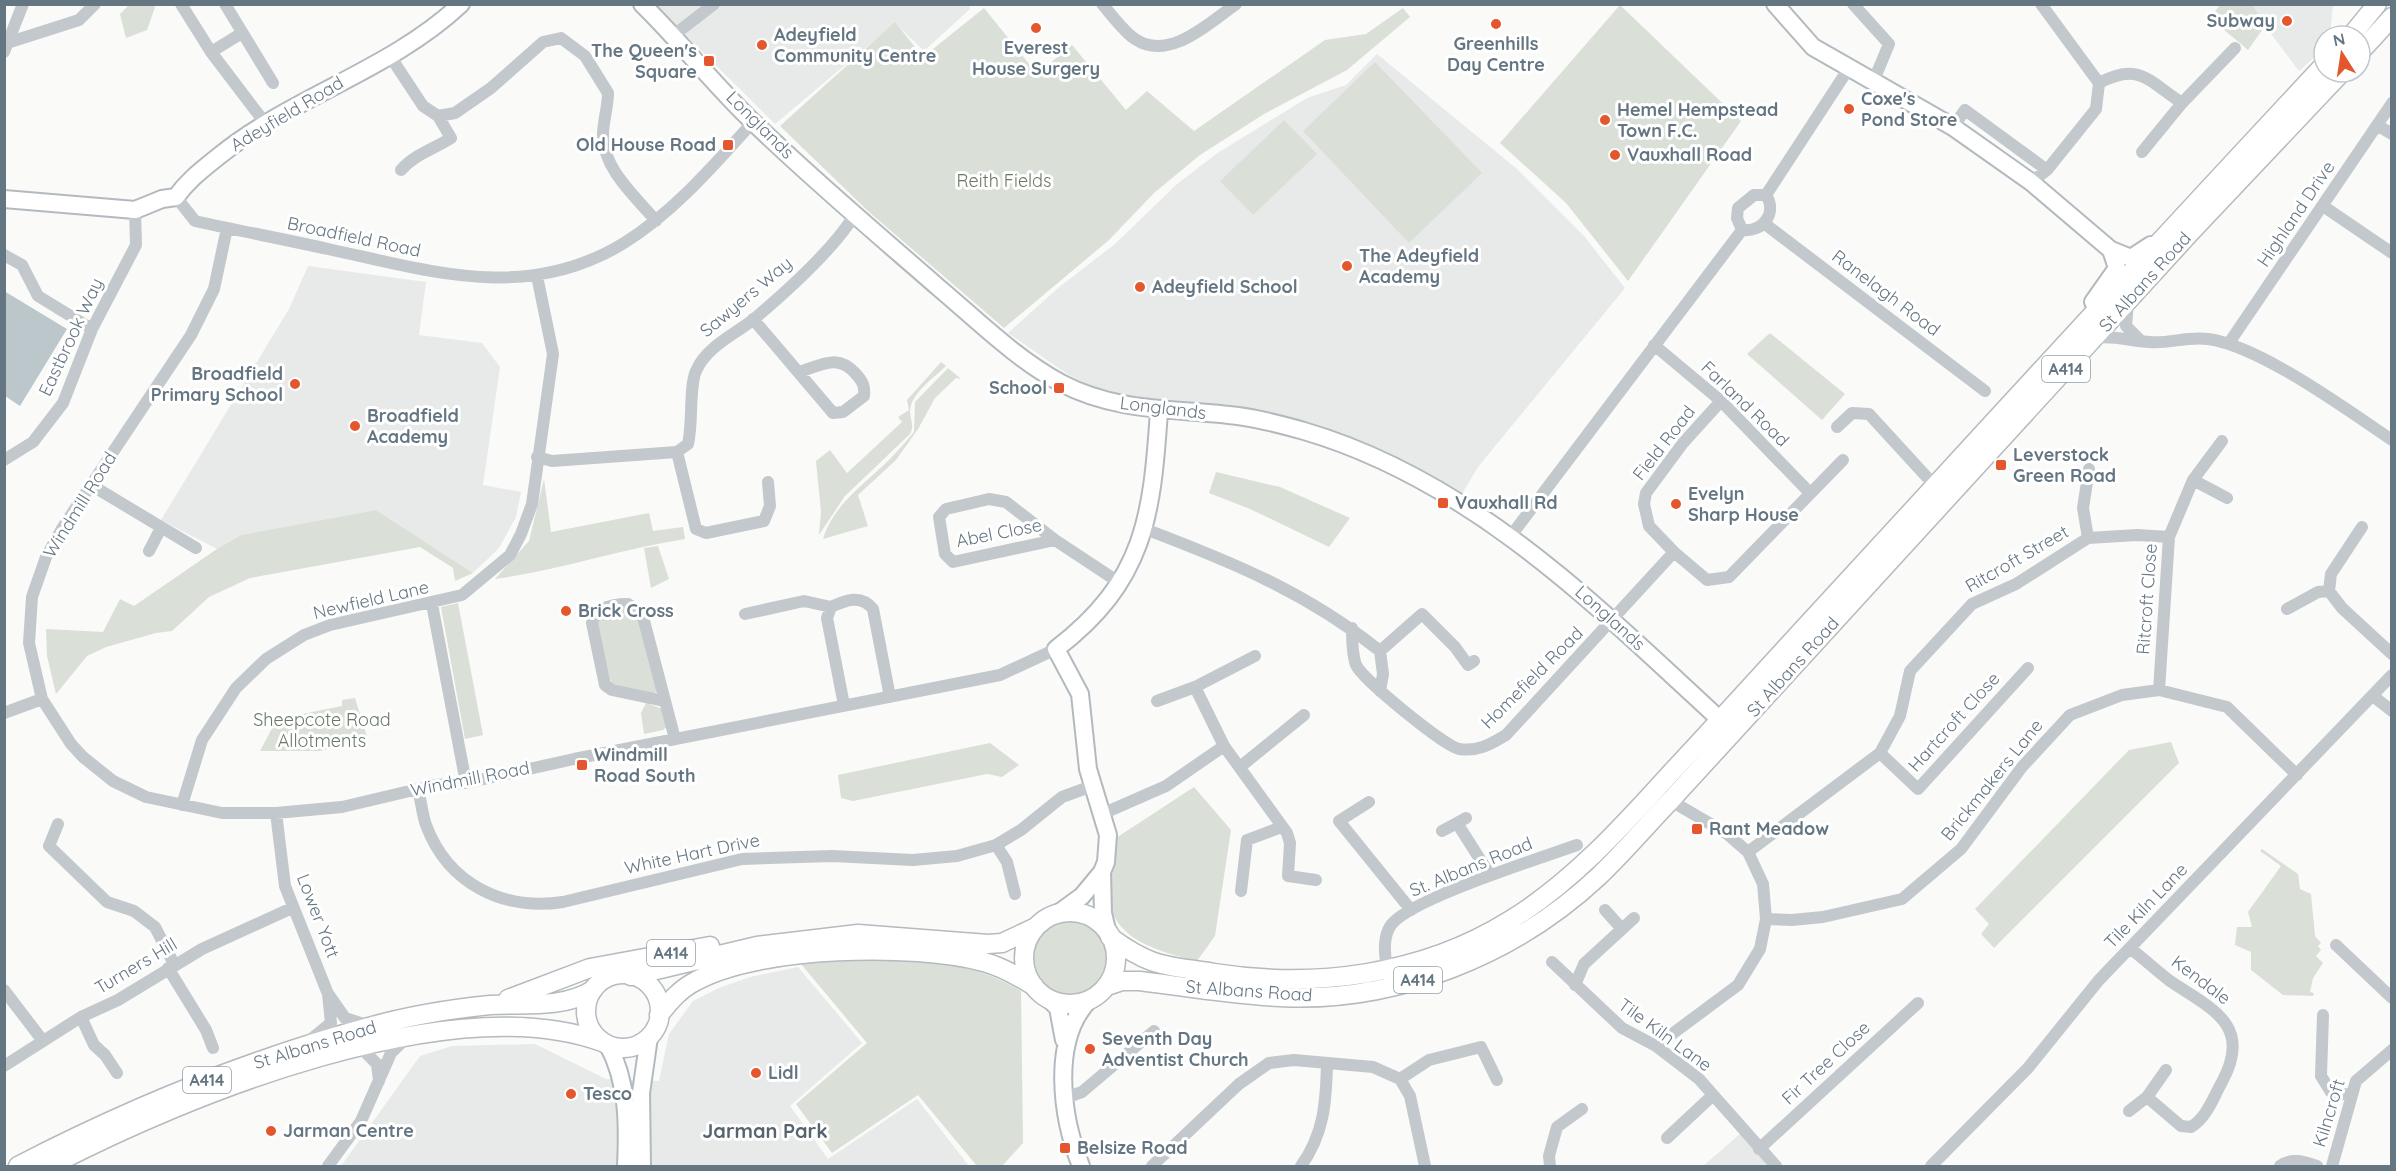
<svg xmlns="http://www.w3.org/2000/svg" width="2396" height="1171" font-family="Quicksand,sans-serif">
	<rect width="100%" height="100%" fill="#fafaf8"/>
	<!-- built -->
	<path fill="#e8e9e9" d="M969,4L970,9L924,51L895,23L775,124L655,5Z
		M2253,5H2333L2330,36H2324V49L2299,71L2265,26Z
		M1377,54L1517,169L1584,236L1625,288L1478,467L1462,494L1365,444L1294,418L1234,406L1151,400L1099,390L1067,374L1008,333L1058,288L1115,244L1176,185L1216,154L1307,98L1346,85Z
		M308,266L426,282L419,335L482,343L500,367L483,485L521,492L516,517L499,548L473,573L376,510L241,535L217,549L161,520L289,309Z
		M798,967L862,1043L790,1106L828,1159L917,1099L969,1166H341L420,1056L452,1046L535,1044L606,1079L659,1081L669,1034L693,1001L719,988L750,977Z
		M1740,1134L1771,1166H1703Z"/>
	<!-- green -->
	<path fill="#dadfd7" d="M129,5H153L155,7L147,30L126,38L120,14Z
		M1620,5L1741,121L1628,281L1566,203L1500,143Z
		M2220,5H2253L2265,26L2248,50L2210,18Z
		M984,8L1037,74L1072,45L1126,110L1147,91L1194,131L1325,40L1366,34L1403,8L1410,17L1347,70L1264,114L1200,155L1154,193L1109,240L1004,328L869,212L780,126L895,22L923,57Z
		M1375,62L1482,173L1409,243L1303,131Z
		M1284,120L1317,154L1253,215L1220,181Z
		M1770,333L1845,394L1822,420L1747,354Z
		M941,362L946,366C935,377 911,393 910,411C910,420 915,425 910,434L845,496L819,535L821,512L816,461L830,450L847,473L902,422L898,417L909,410L907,400Z
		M948,368L961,379L956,378L935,398L918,429L896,460L858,495L868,526L823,539C832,510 853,493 875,473C889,461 902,446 914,432L915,402Z
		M1216,472L1280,487L1350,518L1329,547L1250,509L1209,493Z
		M544,479L551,532L649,513L653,531L683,527L685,539C621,549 560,570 495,579L529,541Z
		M376,510L473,573L455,581L453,568L420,547L250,578L209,597L172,631L156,633L106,647L87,656L56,694L47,656L46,629L103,632L120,599L134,606L217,549L241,535Z
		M658,546L669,579L651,588L644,548Z
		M458,603L483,735L465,739L441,607Z
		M626,608L638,616L657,691L654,694L618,687L611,682L596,623L600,615Z
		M355,698L368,740L320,751H260L277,719L342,706V700Z
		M646,703L663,709L669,725L663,730L644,734L641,713Z
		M2171,742L2179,763L1994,948L1981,934L1989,924L1975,909L2129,750Z
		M990,743L1019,765L1002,777L987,774L853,801L841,798L838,775Z
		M1194,787L1231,830L1215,936L1197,961C1160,952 1104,938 1110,888C1112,869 1117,859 1116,838Z
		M2262,849L2298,874L2300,889L2311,894L2315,936L2321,943L2318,946L2321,950L2316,956L2323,963L2313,978L2310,992L2314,993L2313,996L2283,995L2251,970V952L2235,945L2237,927H2252L2248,912L2281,866L2260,851Z
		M1031 958a39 39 0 1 1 78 0a39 39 0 1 1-78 0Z
		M846,959C906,959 968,958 1021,991L1023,1143L1002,1166H977L918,1095L832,1153L796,1104L867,1043L801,964Z"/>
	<!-- water -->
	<path fill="#bbc7cb" d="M4,291L67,329L20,406L5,396Z"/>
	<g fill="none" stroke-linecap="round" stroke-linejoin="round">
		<!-- secondary casing -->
		<g stroke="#b3babf" stroke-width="20">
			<path id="secondary" d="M642,4C681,42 714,85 753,122C813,180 876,233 939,288C977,320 1016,359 1061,383C1118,413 1176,408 1238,416C1260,419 1283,425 1304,431C1475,481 1603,612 1730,729
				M1775,4L1813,47L1953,127L2031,182L2111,250L2131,258L2151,245
				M4,199L135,210L162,199L176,197C188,180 203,169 219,156C293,96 391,70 461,4
				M2093,302L2117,268L2111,250
				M1060,912L1082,896L1102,872
				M1108,934L1103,913L1102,872L1106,862L1108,835L1088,769L1080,694L1056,649C1145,581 1152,516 1159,411
				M1050,1000L1058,1008L1064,1040
				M608,1045C628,1082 628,1125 626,1166
				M642,1166L641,1093L649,1037
				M1081,1166C1062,1119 1050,1041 1089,1000"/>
		</g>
		<!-- primary casing -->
		<g stroke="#b5babe" stroke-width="21">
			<path id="primary" d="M2351,36L2377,4
				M2360,52L2392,17
				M1024 958a46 46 0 1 1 92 0a46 46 0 1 1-92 0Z
				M1110,937C1152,968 1165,965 1214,973C1314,989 1422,975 1509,921C1571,883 1621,828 1669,775C1711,730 1753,684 1794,639C1971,447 2146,255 2324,65
				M586 1011a37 37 0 1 1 74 0a37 37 0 1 1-74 0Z
				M631,976L757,946L858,934L988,944L1002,943L1034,928
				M1107,986L1122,981H1140C1187,987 1233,995 1280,997C1396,1003 1515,955 1599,876C1624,852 1647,825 1671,800L2189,234L2342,72
				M508,999L590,968L710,946
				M659,1015C670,1001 680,989 696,981C760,946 914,943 984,962C1002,967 1018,976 1034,986
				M18,1166C130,1108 247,1060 369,1027C408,1016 450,1009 490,1005C525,1003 562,1009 593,990
				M50,1166C186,1095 451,987 602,1042"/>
		</g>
		<!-- street -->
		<path stroke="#c3c8cc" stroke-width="12" d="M181,4L211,52L265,123
			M225,4L273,83
			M1102,4C1112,15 1123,31 1135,39C1169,62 1209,23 1236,4
			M1853,4L1889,44L1874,80
			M674,35L714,4
			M7,43L79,20L95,4
			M4,52L23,4
			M211,52L242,33
			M390,56L423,106L438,116L451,138C434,149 415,154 401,170
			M2099,83C2139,62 2147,80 2182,103
			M438,116L455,113L491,88L543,42L561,38L585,56L608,93C608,107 603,121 603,135C603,169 635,196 656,221
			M2377,125L2392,134
			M1953,127L1965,110L2047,170
			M2142,152L2182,103L2235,48
			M2031,182L2047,170L2096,109L2099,83L2041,4
			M1754,195H1766C1778,213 1762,233 1742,230L1737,218L1738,208Z
			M1766,195L1849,68
			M176,197L195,221C239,231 284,239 328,249C431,271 526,303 624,243C674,212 714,165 753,122
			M2323,206L2392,253
			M1765,224L1985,391
			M227,228L214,289L191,335L63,527L46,557L32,597L29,643L42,699L71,744L83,757L113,781L146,797L222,813H276L342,807L435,785L466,783L574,759L1000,675L1056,649
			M4,255L22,265L38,296L92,329
			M2128,302L2126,326L2139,339
			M753,319L833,413L843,412L864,396C865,386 863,382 856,374C838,353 822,365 799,372
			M2094,338C2114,335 2129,341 2149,342C2169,344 2188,336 2208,339C2260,346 2346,409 2392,440
			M2229,343L2392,103
			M1654,345L1721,401L1809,492
			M1837,427L1852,413L1869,414L1935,486
			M677,452L696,529L706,533L764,521L770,506L768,482
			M537,457L552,461L677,452L688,444C693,423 689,386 696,371C706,347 734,335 754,319C786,292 831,252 854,216
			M4,460L33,442L63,403L92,329L136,245L135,210
			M2193,480L2227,498
			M91,485L196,548
			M1145,529C1232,562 1306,592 1380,651L1383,674L1380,691
			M1510,537L1742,230
			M2088,538L2083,508L2089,469
			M1055,540L953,562L945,554L939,517L946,509L989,499L1006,502L1055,540L1120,583
			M149,551L160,530
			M1674,552L1707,580L1729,577L1843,460
			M2329,591L2342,608L2392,654
			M432,604L466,783
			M2287,609L2318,592L2329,591L2331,574L2362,527
			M745,614L804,601L831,607
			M1352,628C1352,640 1352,654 1356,665C1363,680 1443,745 1459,749C1478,752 1491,744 1506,735L1674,552L1649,526L1644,504L1646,493L1683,443L1721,401
			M1380,651L1422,614L1455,647L1468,665L1474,661
			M1195,687L1224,746L1287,833L1290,843L1288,876L1316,880
			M2159,690L2169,537L2193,480L2222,441
			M2373,696L2392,711
			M664,701L612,690L605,685L592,623C596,607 613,604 628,604L642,613L675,739
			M1157,701L1195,687L1255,656
			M844,705L827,618L831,607C846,600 861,594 873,609L890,697
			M4,713L42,699
			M1880,753L1918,789L2028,668
			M1240,767L1304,715
			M418,789C421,800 422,814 426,825C448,884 503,911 563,902L742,859L832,856L913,860L957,856L996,845L1021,830L1062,797L1092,786
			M1369,802L1339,821L1411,910
			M182,805L202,740L236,688L266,659L304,635L330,625L462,595L510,555L521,534L532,504L553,354L537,276
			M276,813L285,886L328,994L331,1023L309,1041
			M1102,814L1166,786L1224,746
			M1466,818L1457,823L1490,875
			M58,824L49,846L107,902L134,911L155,927L174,964
			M1442,831L1457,823
			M996,845L1007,862L1015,894
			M1748,852L1880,753L1900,716L1910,671L1972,604L2016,584L2088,538L2137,535L2169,537
			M1241,891L1247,840L1282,827
			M1605,910L1622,929
			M1766,919L1792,920L1823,917L1902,899L1961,849L2022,767L2070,715L2122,695L2159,690L2227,707L2297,775
			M2336,945L2392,998
			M2131,949C2144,959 2157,971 2170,981C2212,1009 2253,1025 2222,1082C2213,1098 2207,1117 2191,1127L2181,1126L2147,1097L2166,1070
			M1552,962L1622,1028L1656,1046L1699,1079L1776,1166
			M168,968L206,1030L213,1048
			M1387,970C1385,955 1382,938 1391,925C1410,899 1541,858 1577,845
			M1575,985L1584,964L1634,918
			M4,990L43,1041
			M329,995L345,1018L370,1026
			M2323,1015L2321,1076L2331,1092L2350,1095
			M81,1017L94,1045L105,1055L117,1073
			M1656,1046L1738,985L1760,949L1766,919L1763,884L1748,852L1726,833L1666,798
			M360,1047L377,1064L379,1081
			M4,1066L81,1017L118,1000L202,949L292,908
			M1400,1079L1410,1096L1425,1166
			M1065,1098L1082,1092L1154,1031
			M2129,1111L2147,1097
			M1667,1138L1713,1095
			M1759,1149L1918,1003
			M328,1166L361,1121L391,1053L406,1038
			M1152,1166L1239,1084L1269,1063L1294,1060L1373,1067L1400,1079L1429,1060L1481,1047L1497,1080
			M1301,1166C1324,1134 1326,1103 1327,1064
			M1550,1166L1549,1156L1557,1127L1582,1109
			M1931,1166L2028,1068L2099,980L2392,675
			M2280,1166C2291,1157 2305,1162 2317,1166
			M2332,1166L2356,1081L2392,1050"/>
		<!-- secondary -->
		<use href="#secondary" stroke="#fff" stroke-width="16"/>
		<!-- primary -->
		<use href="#primary" stroke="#fff" stroke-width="18"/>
	</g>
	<!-- markers -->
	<g fill="#e4572e" stroke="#fff" stroke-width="2">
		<circle cx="2287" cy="21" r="6"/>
		<circle cx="1496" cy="24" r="6"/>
		<circle cx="1036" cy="28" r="6"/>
		<circle cx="762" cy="45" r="6"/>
		<rect x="703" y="55" width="12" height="12" rx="3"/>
		<circle cx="1849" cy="109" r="6"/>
		<circle cx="1605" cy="120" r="6"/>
		<rect x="722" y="139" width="12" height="12" rx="3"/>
		<circle cx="1615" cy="155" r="6"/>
		<circle cx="1347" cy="266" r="6"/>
		<circle cx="1140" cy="287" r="6"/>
		<circle cx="295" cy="384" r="6"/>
		<rect x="1053" y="382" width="12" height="12" rx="3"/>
		<circle cx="355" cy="426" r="6"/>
		<rect x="1995" y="459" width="12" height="12" rx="3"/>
		<rect x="1437" y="497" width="12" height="12" rx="3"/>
		<circle cx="1676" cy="504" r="6"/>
		<circle cx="566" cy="611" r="6"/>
		<rect x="576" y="759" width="12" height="12" rx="3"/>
		<rect x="1691" y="823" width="12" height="12" rx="3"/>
		<circle cx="1090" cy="1049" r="6"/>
		<circle cx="756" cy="1073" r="6"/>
		<circle cx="571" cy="1094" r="6"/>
		<circle cx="271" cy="1131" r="6"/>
		<rect x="1059" y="1142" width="12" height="12" rx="3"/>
	</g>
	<g text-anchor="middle" stroke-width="6" stroke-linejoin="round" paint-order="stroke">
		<!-- shield labels -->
		<g fill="#fff" stroke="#939fa8" stroke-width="1.5">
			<rect x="2042" y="356" width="48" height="26" rx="4.5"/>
			<rect x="647" y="940" width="48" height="26" rx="4.5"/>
			<rect x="1394" y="967" width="48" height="26" rx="4.5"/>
			<rect x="183" y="1067" width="48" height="26" rx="4.5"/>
		</g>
		<g font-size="16" font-weight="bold" fill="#657683">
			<text x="2066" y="375">A414</text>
			<text x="671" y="959">A414</text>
			<text x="1418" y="986">A414</text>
			<text x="207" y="1086">A414</text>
		</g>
		<!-- poi labels -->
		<g font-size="18" font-weight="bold" fill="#657683" stroke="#fff" text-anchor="start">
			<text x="2275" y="27" text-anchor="end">Subway</text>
			<text x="774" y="41">Adeyfield<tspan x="774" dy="21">Community Centre</tspan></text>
			<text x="1496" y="50" text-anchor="middle">Greenhills<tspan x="1496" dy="21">Day Centre</tspan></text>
			<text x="1036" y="54" text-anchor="middle">Everest<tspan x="1036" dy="21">House Surgery</tspan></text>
			<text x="697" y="57" text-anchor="end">The Queen's<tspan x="697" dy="21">Square</tspan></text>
			<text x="1861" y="105">Coxe's<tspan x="1861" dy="21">Pond Store</tspan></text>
			<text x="1617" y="116">Hemel Hempstead<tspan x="1617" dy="21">Town F.C.</tspan></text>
			<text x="716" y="151" text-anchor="end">Old House Road</text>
			<text x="1627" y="161">Vauxhall Road</text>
			<text x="1359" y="262">The Adeyfield<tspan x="1359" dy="21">Academy</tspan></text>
			<text x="1152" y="293">Adeyfield School</text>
			<text x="283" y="380" text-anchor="end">Broadfield<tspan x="283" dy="21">Primary School</tspan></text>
			<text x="1047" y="394" text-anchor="end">School</text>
			<text x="367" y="422">Broadfield<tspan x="367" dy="21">Academy</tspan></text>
			<text x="2013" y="461">Leverstock<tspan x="2013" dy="21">Green Road</tspan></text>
			<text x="1688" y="500">Evelyn<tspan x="1688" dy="21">Sharp House</tspan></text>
			<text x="1455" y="509">Vauxhall Rd</text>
			<text x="578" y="617">Brick Cross</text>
			<text x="594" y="761">Windmill<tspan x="594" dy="21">Road South</tspan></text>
			<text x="1709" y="835">Rant Meadow</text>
			<text x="1102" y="1045">Seventh Day<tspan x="1102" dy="21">Adventist Church</tspan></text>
			<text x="768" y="1079">Lidl</text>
			<text x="583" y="1100">Tesco</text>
			<text x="283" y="1137">Jarman Centre</text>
			<text x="1077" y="1154">Belsize Road</text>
		</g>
		<!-- street labels -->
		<g font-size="18" fill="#657683" stroke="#fff">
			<text transform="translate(287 114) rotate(-31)" y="6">Adeyfield Road</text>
			<text transform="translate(760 125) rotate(45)" y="6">Longlands</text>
			<text transform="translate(2296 214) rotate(-56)" y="6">Highland Drive</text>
			<text transform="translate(354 237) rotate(12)" y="6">Broadfield Road</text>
			<text transform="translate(2145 282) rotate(-48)" y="6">St Albans Road</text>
			<text transform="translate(1886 293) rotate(37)" y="6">Ranelagh Road</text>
			<text transform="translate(746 297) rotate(-40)" y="6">Sawyers Way</text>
			<text transform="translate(71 337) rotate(-65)" y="6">Eastbrook Way</text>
			<text transform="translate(1745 404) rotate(44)" y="6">Farland Road</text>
			<text transform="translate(1163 408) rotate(7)" y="6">Longlands</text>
			<text transform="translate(1664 443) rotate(-52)" y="6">Field Road</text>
			<text transform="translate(80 505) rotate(-58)" y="6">Windmill Road</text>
			<text transform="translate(999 533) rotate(-11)" y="6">Abel Close</text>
			<text transform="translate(2017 559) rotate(-30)" y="6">Ritcroft Street</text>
			<text transform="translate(2147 599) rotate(-86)" y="6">Ritcroft Close</text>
			<text transform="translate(371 600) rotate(-13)" y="6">Newfield Lane</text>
			<text transform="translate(1610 618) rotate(42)" y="6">Longlands</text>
			<text transform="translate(1793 667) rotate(-48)" y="6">St Albans Road</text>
			<text transform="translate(1532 678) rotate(-45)" y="6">Homefield Road</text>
			<text transform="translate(1954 722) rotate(-48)" y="6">Hartcroft Close</text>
			<text transform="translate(470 779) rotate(-11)" y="6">Windmill Road</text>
			<text transform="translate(1992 780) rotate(-51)" y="6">Brickmakers Lane</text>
			<text transform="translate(692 854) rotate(-12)" y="6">White Hart Drive</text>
			<text transform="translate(1471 867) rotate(-22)" y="6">St. Albans Road</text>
			<text transform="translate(2146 906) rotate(-46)" y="6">Tile Kiln Lane</text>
			<text transform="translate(318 916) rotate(69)" y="6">Lower Yott</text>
			<text transform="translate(136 966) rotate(-31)" y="6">Turners Hill</text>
			<text transform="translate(2201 980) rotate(37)" y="6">Kendale</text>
			<text transform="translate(1249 991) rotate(4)" y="6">St Albans Road</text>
			<text transform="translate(1665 1035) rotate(36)" y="6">Tile Kiln Lane</text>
			<text transform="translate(315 1045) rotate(-17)" y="6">St Albans Road</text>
			<text transform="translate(1826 1063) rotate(-43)" y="6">Fir Tree Close</text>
			<text transform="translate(2329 1113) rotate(-73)" y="6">Kilncroft</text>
		</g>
		<!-- park labels -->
		<g font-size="18" fill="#687a64" stroke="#fff">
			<text x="1004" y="187">Reith Fields</text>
			<text x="322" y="726">Sheepcote Road<tspan x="322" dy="21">Allotments</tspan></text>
		</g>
		<!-- neighbourhood labels -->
		<g font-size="20" font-weight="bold" fill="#57646e" stroke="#fff">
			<text x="765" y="1138">Jarman Park</text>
		</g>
	</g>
	<!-- border -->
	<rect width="2396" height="1171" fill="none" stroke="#657683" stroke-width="12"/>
	<!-- north arrow -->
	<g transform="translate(2342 54) rotate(348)"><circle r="28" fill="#ffffff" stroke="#c1c8cd" stroke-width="1.5"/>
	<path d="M0-4.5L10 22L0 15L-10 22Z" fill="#e4572e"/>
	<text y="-9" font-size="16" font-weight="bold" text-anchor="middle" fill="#657683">N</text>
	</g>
</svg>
